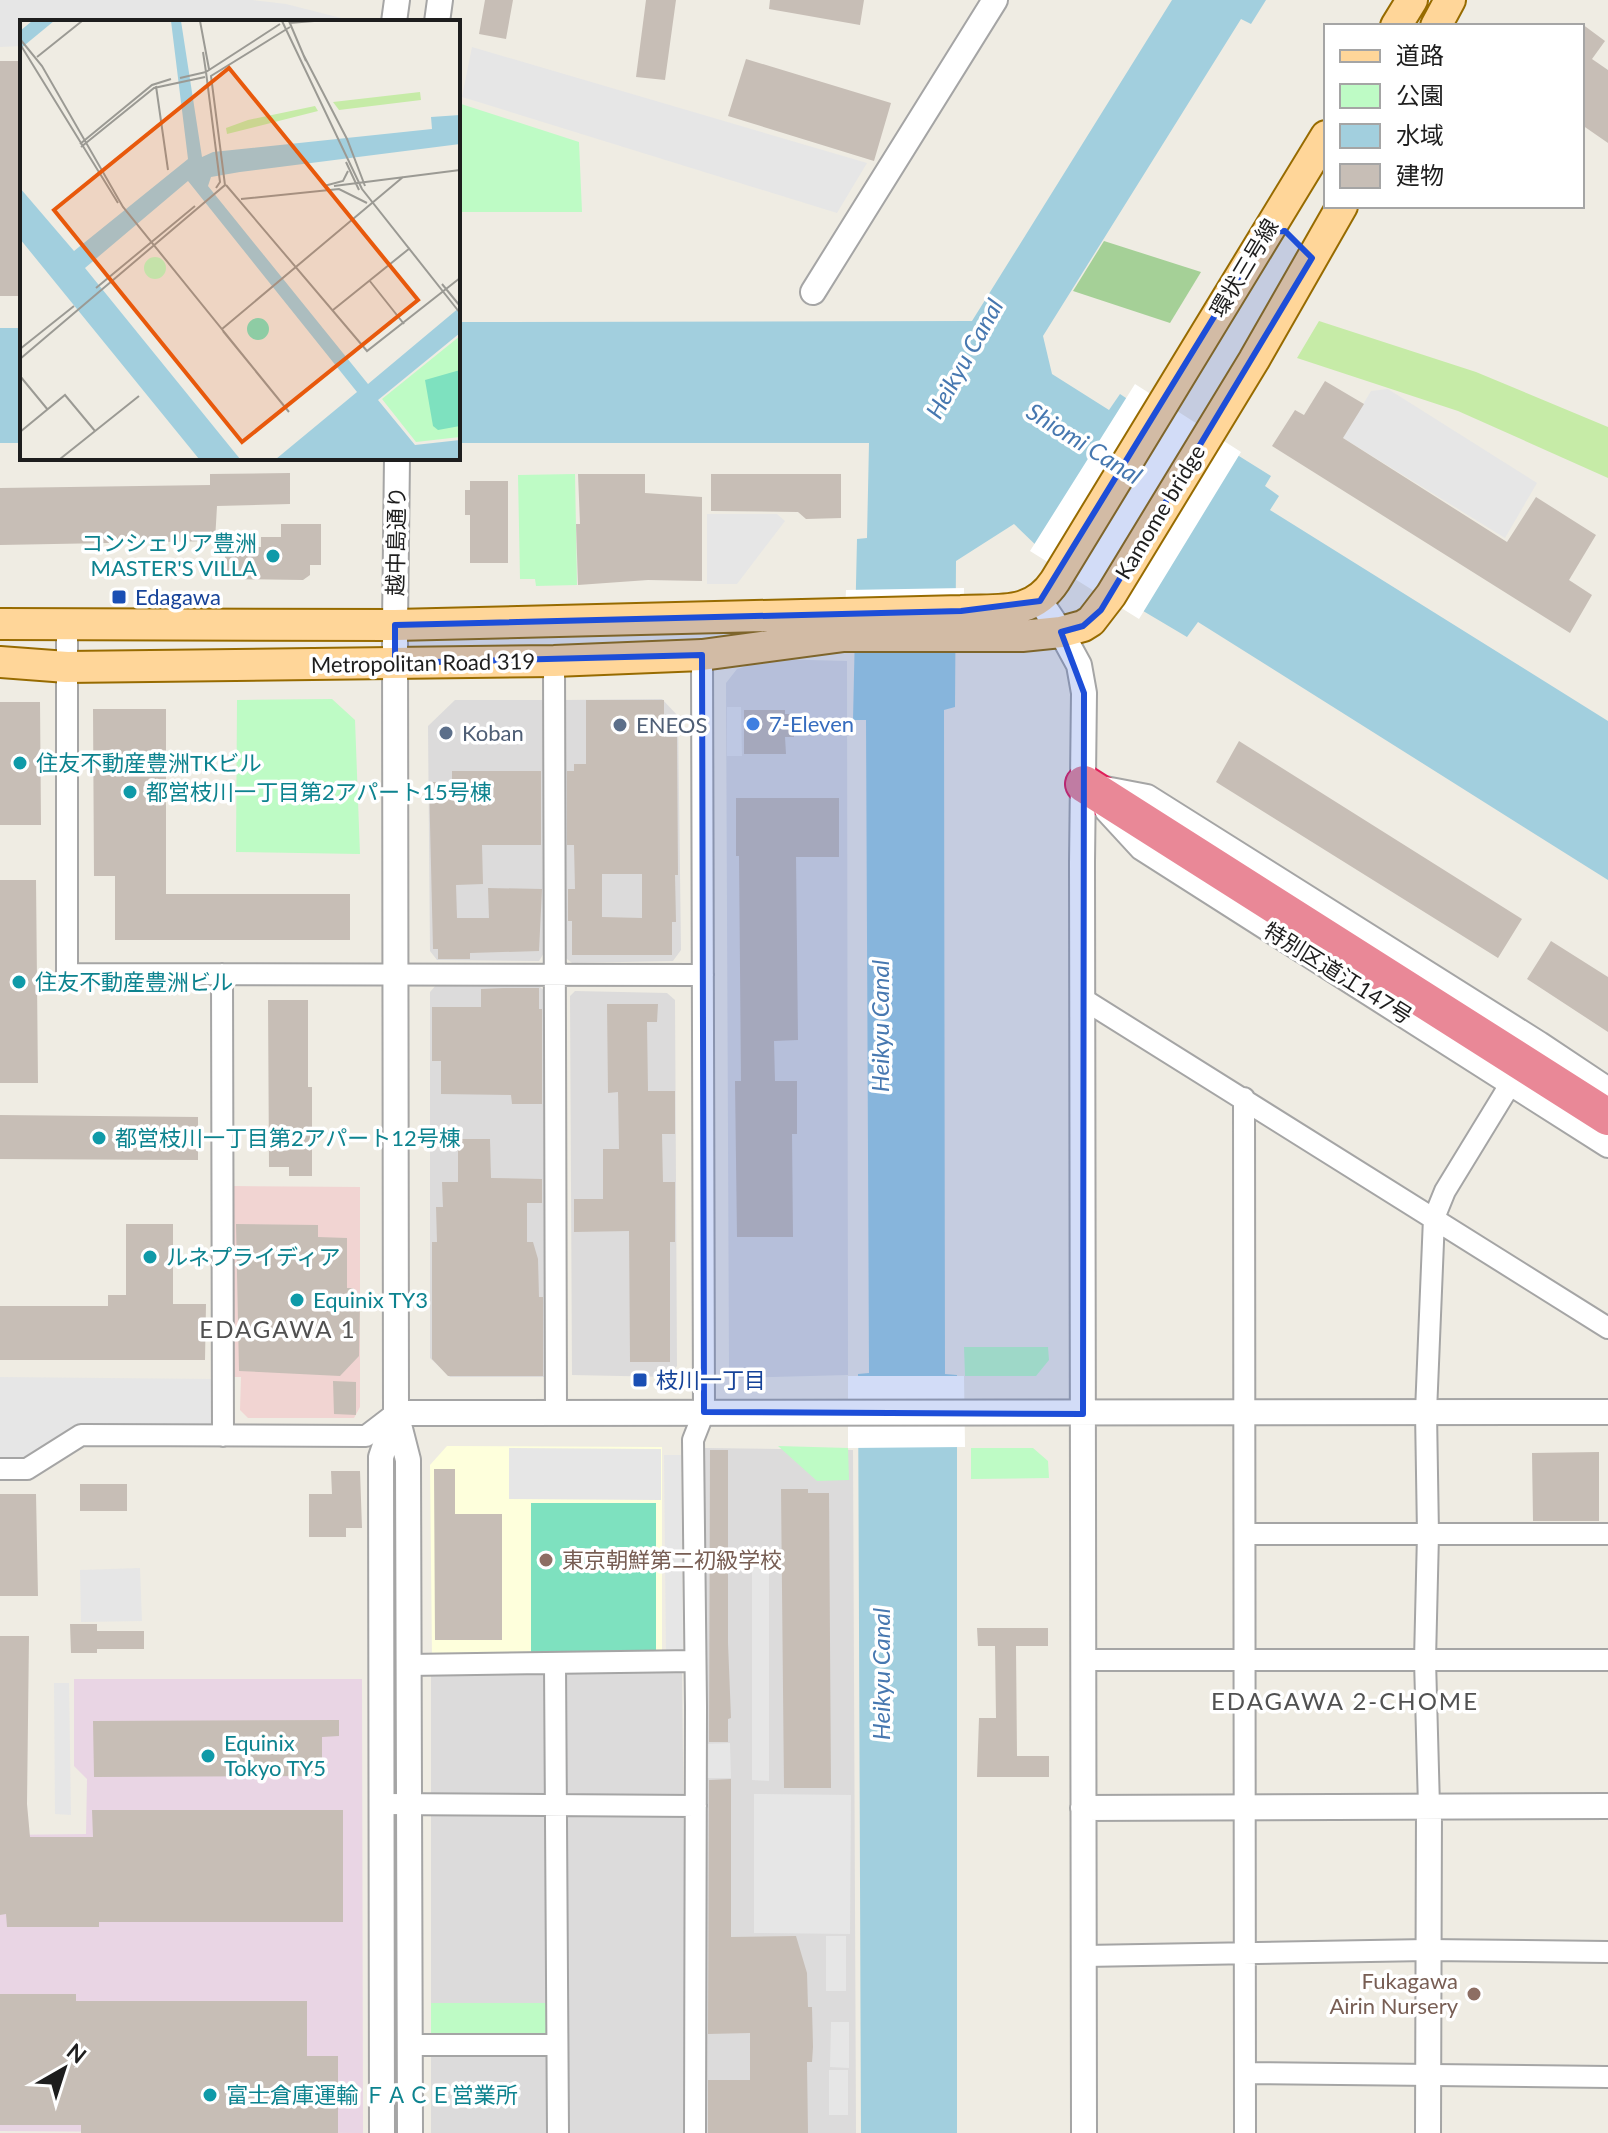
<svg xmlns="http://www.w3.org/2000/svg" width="1608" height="2133" font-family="Lato,'Noto Sans JP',sans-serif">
	<rect width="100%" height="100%" fill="#efece3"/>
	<!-- residential -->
	<path fill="#dcdbdb" d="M771,659L847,661L848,1375L739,1378L729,1368L726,683L737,669Z
		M662,699L678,716L681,950L673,961L572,963L562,955L564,700Z
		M455,700H544V953L539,961L437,960L430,951L428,726Z
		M437,984H536L545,991V1377H450L430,1358V992Z
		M575,991L667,993L675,1000L677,1366L669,1377L572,1375L570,996Z
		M705,1448L853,1450L856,2133H703Z
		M682,1665L687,2133H568L565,1668Z
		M431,1670H548L549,2133H431Z"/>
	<!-- commercial -->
	<path fill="#f1d4d2" d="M233,1186L360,1187V1407L354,1418H248L240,1410L241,1377H232Z"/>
	<!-- industrial -->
	<path fill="#e9d5e4" d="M74,1679H362L363,2133L0,2131V1835L86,1834L87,1779L74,1766Z"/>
	<!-- education -->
	<path fill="#feffdc" d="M447,1446L662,1447V1655L432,1658L430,1465Z"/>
	<!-- grass -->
	<path fill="#c6eba7" d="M1319,321L1476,372L1608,427V478L1458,411L1297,358Z"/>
	<!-- forest -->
	<path fill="#a5d097" d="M1104,241L1201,272L1170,323L1073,291Z"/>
	<!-- park -->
	<path fill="#befbc5" d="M458,103L579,142L582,212H458Z
		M575,474L577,585L536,586L535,579H520L518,475Z
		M332,699L355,720L360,854L236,852L237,700Z
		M964,1347H1048L1049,1360L1036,1376H965Z
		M778,1446L848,1448L849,1480L817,1481Z
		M971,1448H1033L1048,1461L1049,1478L971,1479Z
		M431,2003H549V2039L431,2038Z"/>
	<!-- pitch -->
	<path fill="#7ee1bf" d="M531,1503H656V1654L531,1653Z"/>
	<!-- parking -->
	<path fill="#e6e6e6" d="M0,0H252L286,4L349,20V22H22V46L0,47Z
		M472,47L867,163L837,213L462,97Z
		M1388,389L1537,483L1505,538L1343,438L1371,391Z
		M707,514H777L785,521L737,584H707Z
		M727,707H741L742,756H727Z
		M0,1377L214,1379L212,1427L82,1425L26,1459H0Z
		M509,1448L661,1449V1500L509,1499Z
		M664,1455H681L683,1653H666Z
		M752,1559L769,1560V1781L752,1780Z
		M140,1568L142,1621L81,1622L80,1570Z
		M54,1683H69L71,1815L55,1814Z
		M730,1743L731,1778H707L705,1744Z
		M754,1794L851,1795L850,1934L754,1933Z
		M826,1936H846V1991H826Z
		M831,2022H849V2068L830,2067Z
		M829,2070H848V2115H829Z"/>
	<!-- water -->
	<path fill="#a2cfde" d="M1172,0H1266L1251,24L1241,19L1043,336L1052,374L1109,410L1120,394L1132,402L1138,393L1271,476L1265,486L1279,496L1270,510L1608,721V880L1198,622L1187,637L1042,551L1014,524L956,561L955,707L944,710L945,1374L957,1375V2133H861L858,1374L869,1373L866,720H853L857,539L867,538L869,443H458V322L972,321Z
		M0,328H22V443H0Z"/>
	<!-- pier -->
	<path fill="#fff" d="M1135,384L1241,452L1139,619L1030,551Z
		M964,588L963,653H843L846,590Z
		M848,1376H964L965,1447L848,1448Z"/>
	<!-- building -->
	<path fill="#c7beb6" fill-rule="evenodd" d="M485,0H513L506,39L479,34Z
		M646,0H676L665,80L636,77Z
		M770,0H864L860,25L769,9Z
		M1582,24L1605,41L1592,59L1608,70V143L1582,125Z
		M746,59L891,103L874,161L728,116Z
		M0,61H22V296H0Z
		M1325,381L1364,404L1343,438L1507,542L1536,497L1596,535L1569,580L1592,595L1570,633L1272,446L1295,410L1304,415Z
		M290,473V504L217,506L215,541L0,545V488L210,485V474Z
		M578,474H645V493L702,497V581L648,580L578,585L576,524H580Z
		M711,474H841V518L806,519L798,512L711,511Z
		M470,481H508V563H470V515H465V490H470Z
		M281,524H321V565H310V575L303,580L225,579V547H261V537H281Z
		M586,700H664V737H677L678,875H675L676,922H672V955H572V921H568V889H575L574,845H567V771H574V764H586ZM602,874H642V918L602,917Z
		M0,702H40L41,825H0Z
		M93,709H166V894H350V940H115V876H94Z
		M744,710H785V714H794V737H785L786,754H744Z
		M1239,741L1522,919L1498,958L1216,782Z
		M452,771H541V845H482L483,884L456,885L457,918H489L488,888L542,889L539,951L470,953V959H438V949H433L429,782H452Z
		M736,798H839V857H796L798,1040L774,1041L775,1081H797V1134H792L793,1237H737L735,1081H741L739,856H736Z
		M0,880H36L38,1083H0Z
		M1551,941L1608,977V1032L1527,979Z
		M503,988H539V1009H542V1104H512L511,1095L441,1094V1061H432V1007H481V989Z
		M268,1000H308V1087H312V1176H289V1167H269Z
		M607,1004H658L657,1022H647L648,1091H675V1134H662L663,1182H675V1242H670V1362H630L629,1231L574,1232V1199H603V1149H619L618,1092L608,1093Z
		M0,1115L198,1117V1160L0,1159Z
		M458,1139H490L491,1178L542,1179V1203H527V1242H533L538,1259L539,1297H543V1376H448L432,1359V1242H437L436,1207H443L442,1182H458Z
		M126,1224H173V1304H206L205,1360H0V1306H108V1295H126Z
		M236,1224L318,1225V1237L347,1238V1288H353L354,1297L360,1303L359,1356L340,1376L239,1371Z
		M333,1381L356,1382V1415L334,1414Z
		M710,1450H728V1643L731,1718L728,1719V1742H709Z
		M1599,1452V1521H1533L1532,1453Z
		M434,1469H455V1514H502V1640H435Z
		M331,1471H360L362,1528H346V1537H309V1494H332Z
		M80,1484H127V1511H80Z
		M781,1489H808V1493H829L831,1788H784Z
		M0,1494H36L38,1596H0Z
		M70,1624H97V1631H144V1649H97V1653H71Z
		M977,1628H1048V1646H1016L1017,1756H1049V1777H977L979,1718H996L995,1646H978Z
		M0,1636H29L27,1804L30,1837H93L92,1810H343V1922H99V1927H7L6,1914L0,1915Z
		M339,1720V1736L322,1737V1776L94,1777L93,1721Z
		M731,1779V1937L796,1936L807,1973L808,2007H812L813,2047L812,2062H807L808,2133H708V2080H750V2033L708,2034L709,1780Z
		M0,1994H76V2001H307V2056H338V2133H81V2125H0Z"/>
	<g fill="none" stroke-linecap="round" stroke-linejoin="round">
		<!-- minor casing -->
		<g stroke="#a5a5a5" stroke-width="24">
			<path id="minor" d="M67,624V974L703,975
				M554,661L556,1413
				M222,974L223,1436
				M1083,999L1608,1328
				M1244,1098L1245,2133
				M0,1469H27L81,1435L366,1436L396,1413
				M1246,1534H1608
				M1082,1660H1608
				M555,1664L558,2133
				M408,1665L694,1661
				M381,1804L696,1806
				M1429,1807L1425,1660L1428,1534L1426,1412L1434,1218L1445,1191L1511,1083
				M1084,1956L1427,1950L1608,1952
				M409,2045H557
				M1245,2073L1608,2077
				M695,2133L696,1706L693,1440L704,1412L702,655"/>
		</g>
		<!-- tertiary casing -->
		<g stroke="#a5a5a5" stroke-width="28">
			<path id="tertiary" d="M394,22L397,0
				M437,22L440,0
				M813,292L995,0
				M397,458L395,625L396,1413L408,1460L410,2133
				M1040,601L1061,632L1079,665L1084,693L1082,863L1084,2133
				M1105,789L1147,797L1539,1044L1608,1090
				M1107,810L1142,848L1608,1145
				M396,1413L1608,1412
				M1083,1808L1608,1806
				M382,2133L381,1457L396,1413
				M1428,2133L1429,1807"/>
		</g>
		<!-- primary casing -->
		<g stroke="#976b00" stroke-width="34">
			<path id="primary" d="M1396,26L1412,0
				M1436,26L1450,0
				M0,624L395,625L961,611C1000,609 1032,616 1055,581L1326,136
				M0,662L67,667L554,661L702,655L844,636H1022L1061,632L1083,626L1091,621L1111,595L1254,360L1342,206"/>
		</g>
		<!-- motorway casing -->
		<g stroke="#df1e59" stroke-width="40">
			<path id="motorway" d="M1084,784L1608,1117"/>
		</g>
		<!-- minor -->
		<use href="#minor" stroke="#fff" stroke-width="20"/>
		<!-- tertiary -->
		<use href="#tertiary" stroke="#fff" stroke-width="24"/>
		<!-- primary -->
		<use href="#primary" stroke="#ffd699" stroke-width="30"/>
		<!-- motorway -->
		<use href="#motorway" stroke="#e98897" stroke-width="36"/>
	</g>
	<!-- marked area -->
	<path fill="#1d4ed8" fill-opacity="0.2" stroke="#1d4ed8" stroke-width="6" stroke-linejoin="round" d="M1285,231L1312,258L1101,610L1083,626L1061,632L1084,693L1083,1414L704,1412L702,655L395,663V625L961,611L1040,601L1266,232Z"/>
	<!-- markers -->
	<g fill="#0f9aa8" stroke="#fff" stroke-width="3">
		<circle cx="273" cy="556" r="8"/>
		<circle cx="20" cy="763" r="8"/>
		<circle cx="130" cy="792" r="8"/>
		<circle cx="19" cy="982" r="8"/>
		<circle cx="99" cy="1138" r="8"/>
		<circle cx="150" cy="1257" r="8"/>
		<circle cx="297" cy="1300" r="8"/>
		<circle cx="208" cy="1756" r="8"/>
		<circle cx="210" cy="2095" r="8"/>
	</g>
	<g fill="#1a4fb4" stroke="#fff" stroke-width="3">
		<rect x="111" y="589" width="16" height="16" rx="4"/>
		<rect x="632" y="1372" width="16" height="16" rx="4"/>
	</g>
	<circle fill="#3f7fe0" stroke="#fff" stroke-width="3" cx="753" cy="724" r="8"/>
	<g fill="#5c6f8a" stroke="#fff" stroke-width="3">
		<circle cx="620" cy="725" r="8"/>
		<circle cx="446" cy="733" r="8"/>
	</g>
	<g fill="#8d6e63" stroke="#fff" stroke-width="3">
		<circle cx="546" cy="1560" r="8"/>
		<circle cx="1474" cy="1994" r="8"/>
	</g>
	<g text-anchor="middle" stroke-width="7" stroke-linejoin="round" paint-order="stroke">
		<!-- street labels -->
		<g font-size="22" fill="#1e1e1e" stroke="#fff">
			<text transform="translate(1244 268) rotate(-59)" y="8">環状三号線</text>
			<text transform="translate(1160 512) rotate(-59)" y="8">Kamome bridge</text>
			<text transform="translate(396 541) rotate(-89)" y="8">越中島通り</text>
			<text transform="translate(423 663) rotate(-1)" y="8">Metropolitan Road 319</text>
			<text transform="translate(1338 973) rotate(32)" y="8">特別区道江147号</text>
		</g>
		<!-- culture labels -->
		<g font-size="22" fill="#0d838f" stroke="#fff" text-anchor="start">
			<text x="257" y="551" text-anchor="end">コンシェリア豊洲<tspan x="257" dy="25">MASTER'S VILLA</tspan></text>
			<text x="36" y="771">住友不動産豊洲TKビル</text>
			<text x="146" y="800">都営枝川一丁目第2アパート15号棟</text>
			<text x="35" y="990">住友不動産豊洲ビル</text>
			<text x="115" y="1146">都営枝川一丁目第2アパート12号棟</text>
			<text x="166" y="1265">ルネプライディア</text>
			<text x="313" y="1308">Equinix TY3</text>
			<text x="224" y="1751">Equinix<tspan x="224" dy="25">Tokyo TY5</tspan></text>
			<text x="226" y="2103">富士倉庫運輸 ＦＡＣＥ営業所</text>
		</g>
		<!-- transit labels -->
		<g font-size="22" fill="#164399" stroke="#fff" text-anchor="start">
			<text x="135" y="605">Edagawa</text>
			<text x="656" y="1388">枝川一丁目</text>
		</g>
		<!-- shop labels -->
		<g font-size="22" fill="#366cbe" stroke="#fff" text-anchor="start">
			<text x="769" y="732">7-Eleven</text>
		</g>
		<!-- service labels -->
		<g font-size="22" fill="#4e5e75" stroke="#fff" text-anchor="start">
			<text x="636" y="733">ENEOS</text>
			<text x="462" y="741">Koban</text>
		</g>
		<!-- education labels -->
		<g font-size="22" fill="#785e54" stroke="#fff" text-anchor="start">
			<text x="562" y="1568">東京朝鮮第二初級学校</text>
			<text x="1458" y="1989" text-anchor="end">Fukagawa<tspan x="1458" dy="25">Airin Nursery</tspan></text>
		</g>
		<!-- water labels -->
		<g font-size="24" font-style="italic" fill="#4778b0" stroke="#fff">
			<text transform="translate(965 359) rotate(-61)" y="8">Heikyu Canal</text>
			<text transform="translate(1084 444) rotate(32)" y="8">Shiomi Canal</text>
			<text transform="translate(881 1026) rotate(-90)" y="8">Heikyu Canal</text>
			<text transform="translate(882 1674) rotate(-90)" y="8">Heikyu Canal</text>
		</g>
		<!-- neighbourhood labels -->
		<g font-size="24" letter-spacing="2" fill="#515151" stroke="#fff">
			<text x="278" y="1338">EDAGAWA 1</text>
			<text x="1345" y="1710">EDAGAWA 2-CHOME</text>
		</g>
	</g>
	<!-- overview -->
	<g transform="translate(20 20)">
		<rect width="440" height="440" fill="#efece3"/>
		<path d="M400,72L401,80L319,90L313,82ZM295,86L298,91L207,114L206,108L228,100Z" fill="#c6eba7"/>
		<path d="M124 248a11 11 0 1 1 22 0a11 11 0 1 1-22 0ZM440,316V417L396,422L362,379Z" fill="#befbc5"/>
		<path d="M227 309a11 11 0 1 1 22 0a11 11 0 1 1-22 0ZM440,350V406L418,410L413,406L405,360Z" fill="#7ee1bf"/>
		<path d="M12,1H34L0,29V11ZM151,1H161L182,137L193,132L412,109L411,97L440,95V124L220,152L191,157L188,166L348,364L440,287V313L358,380L395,425L440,420V439H256L337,372L168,161L65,248L220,439H179L0,219V168L54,231L168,139Z" fill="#a2cfde"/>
		<path fill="none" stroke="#9b9a94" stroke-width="2" d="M180,1L189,49M262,1L342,169L440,293M269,1L286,41M269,3L294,1M0,19L22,46L103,187L269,392M0,24L98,183M284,36L327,119L345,166M17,37L62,1M160,58L186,52L183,32M136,66L148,150M60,124L132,65L151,59M61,127L134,68L185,57M326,142L339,170M206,165L347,331L440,258M304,166L323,161L328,151M314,166L440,150M196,168L200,162L186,52L260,4M221,179L319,169L347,183M349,260L384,304M422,264L440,286M76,268L175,186M313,290L390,228M202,309L383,157M203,311L269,392M0,329L54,286M0,339L205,165L191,56L270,7M0,356L28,390M0,412L45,375L75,411M40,439L119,376"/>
		<path fill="#e8590c" fill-opacity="0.15" stroke="#e8590c" stroke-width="4" d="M209,48L398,280L222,422L34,190Z"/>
		<rect width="440" height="440" fill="none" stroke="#1e1e1e" stroke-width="4"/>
	</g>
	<!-- legend -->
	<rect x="1324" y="24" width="260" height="184" fill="#ffffff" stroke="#a5a5a5" stroke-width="2"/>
	<rect x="1340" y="50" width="40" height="12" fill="#ffd699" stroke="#a5a5a5" stroke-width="2"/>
	<text x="1396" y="64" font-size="24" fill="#1e1e1e">道路</text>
	<rect x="1340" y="84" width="40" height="24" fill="#befbc5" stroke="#a5a5a5" stroke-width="2"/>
	<text x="1396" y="104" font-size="24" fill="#1e1e1e">公園</text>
	<rect x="1340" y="124" width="40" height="24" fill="#a2cfde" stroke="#a5a5a5" stroke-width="2"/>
	<text x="1396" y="144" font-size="24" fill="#1e1e1e">水域</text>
	<rect x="1340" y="164" width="40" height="24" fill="#c7beb6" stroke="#a5a5a5" stroke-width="2"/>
	<text x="1396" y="184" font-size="24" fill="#1e1e1e">建物</text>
	<!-- north arrow -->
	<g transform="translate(64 2069) rotate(39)" stroke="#ffffff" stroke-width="6" paint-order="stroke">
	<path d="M0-6L14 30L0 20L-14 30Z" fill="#1e1e1e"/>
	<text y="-12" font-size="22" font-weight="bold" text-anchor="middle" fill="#1e1e1e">N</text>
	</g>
</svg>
